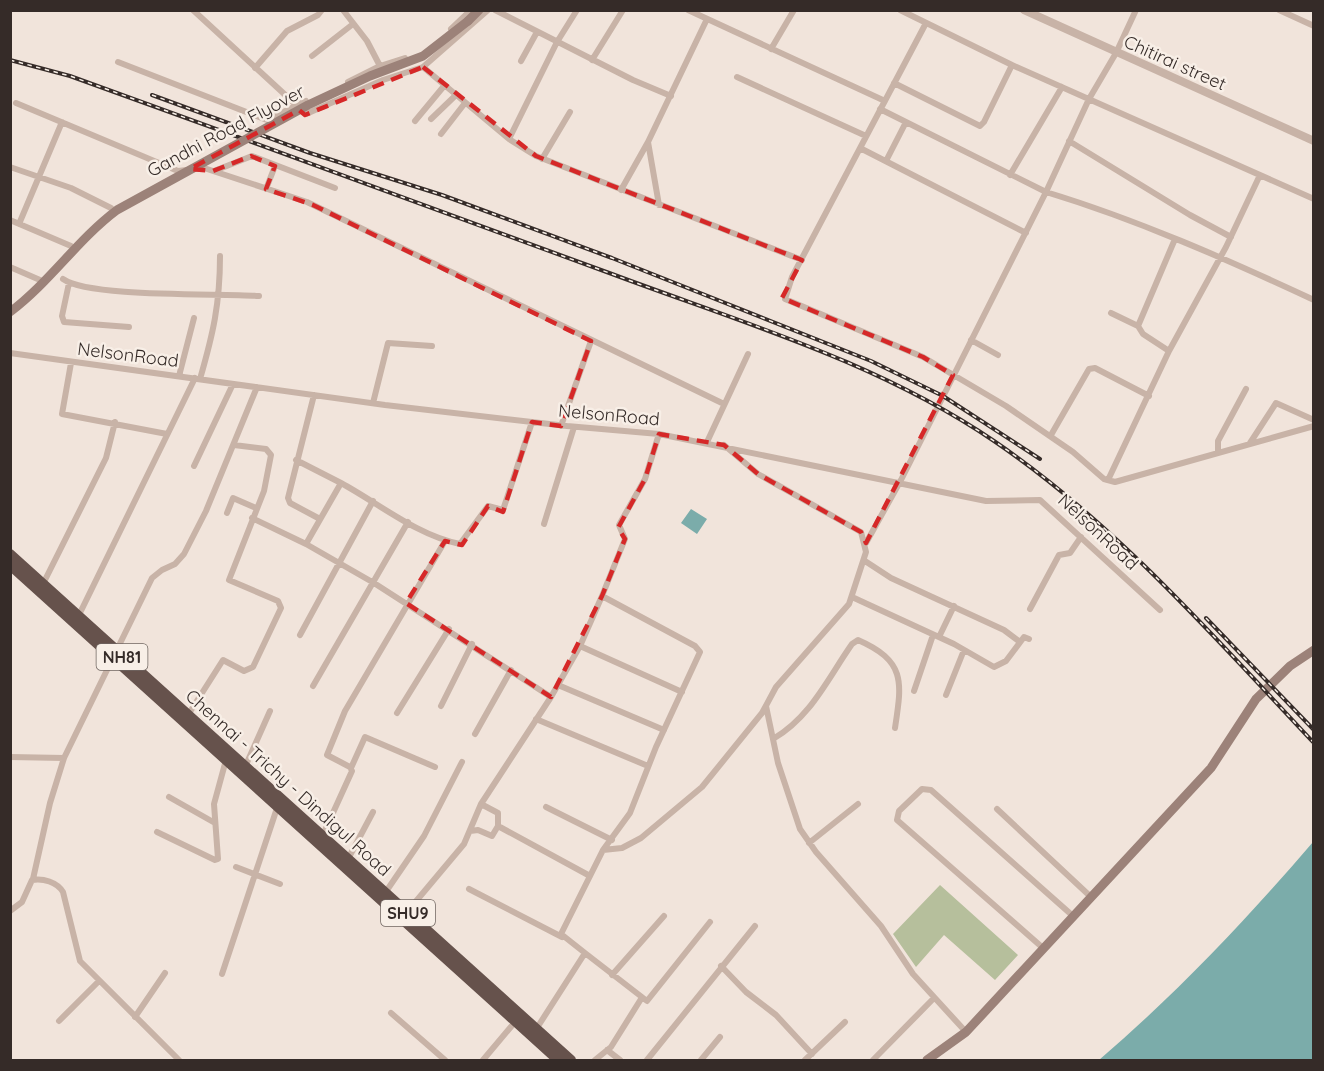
<svg xmlns="http://www.w3.org/2000/svg" width="1324" height="1071" font-family="Quicksand,sans-serif">
	<rect width="100%" height="100%" fill="#f1e4db"/>
	<!-- green -->
	<path fill="#b6bf9c" d="M940,885L1018,955L995,980L944,935L916,967L893,934Z"/>
	<!-- water -->
	<path fill="#7bacaa" d="M691,509L707,519L697,534L681,523Z
		M1313,842V1060H1099C1176,994 1246,920 1313,842Z"/>
	<g fill="none" stroke-linecap="round" stroke-linejoin="round">
		<!-- minor -->
		<path stroke="#c8b3a7" stroke-width="6" d="M193,10L306,114L383,80L423,67L488,10
			M343,10L367,41L380,66
			M495,10L633,80L671,96
			M688,10L885,101
			M900,10L1012,65L1314,199
			M1279,10L1314,26
			M926,23L792,277L785,299L923,357L1006,406L1073,452L1104,479L1115,482L1314,426
			M451,29L471,10
			M771,49L794,10
			M312,56L353,24
			M592,60L623,10
			M521,61L537,32
			M118,62L267,120L306,101
			M423,67L509,139L536,156L802,260
			M255,68L287,31L318,15L322,10
			M737,77L866,136
			M348,82L380,66L405,58
			M894,83L980,126L984,122L1012,65
			M16,103L178,171L204,168L307,202L724,404
			M880,109L1046,192L1089,99L1116,53L1136,10
			M431,119L456,95
			M415,121L444,86
			M441,134L465,103
			M509,139L557,42L577,10
			M1069,141L1190,215L1231,237
			M860,148L1026,233
			M542,159L570,112
			M886,161L906,122
			M10,167L71,188L111,208
			M214,171L252,156L335,188
			M1010,175L1062,87
			M266,189L275,166
			M621,190L648,142
			M659,205L648,142L707,19
			M10,220L71,246
			M19,224L62,122
			M10,267L40,280
			M63,279C90,298 219,293 259,296
			M69,283L62,316L64,322L129,327
			M1111,313L1138,326
			M971,340L998,355
			M1169,351L1226,247L1260,175
			M10,353L385,405L567,426L659,434L986,501L1040,500L1160,610
			M71,363L62,414L167,434
			M179,376L194,318
			M200,379C213,334 220,304 220,256
			M314,395L288,498L290,503L320,519
			M373,403L388,343L432,346
			M561,426L591,341
			M1051,435L1089,369L1095,368L1149,396
			M707,442L748,354
			M1250,443L1276,403L1314,420
			M1218,453V441L1246,389
			M296,460L341,483
			M194,466L233,384
			M1108,480L1169,351L1143,334L1138,326L1175,239
			M227,513L233,498L256,508
			M252,518L306,544L374,583L551,697L481,804L464,844L407,912
			M544,524L574,427
			M866,543L901,480L1046,192C1138,220 1226,259 1314,300
			M306,544L341,483C378,503 418,536 460,544L488,506L503,510L532,422
			M865,561L891,578L1004,630L1020,642
			M43,584L106,458L115,422
			M602,596L625,539L619,525L645,479L659,434
			M852,597L954,644L994,667L1006,661L1024,637L1029,639
			M1030,609L1059,555L1070,553L1081,537
			M78,617L195,378
			M300,635L373,501
			M939,637L954,606
			M580,646L682,692
			M558,685L664,730
			M313,686L408,522
			M914,691L933,635
			M946,695L964,650
			M551,697L580,646L602,596L695,646L700,652L656,747L630,813L603,850
			M441,706L472,644
			M766,706L778,763L800,829L816,852L881,926L913,974L966,1032
			M397,713L449,629
			M188,715L223,660L244,671L253,667L281,608L278,601L229,580L264,491L271,455L266,449L234,445
			M536,719L648,766
			M475,734L511,670
			M773,739C811,717 828,678 852,644L858,640C906,661 902,682 895,728
			M10,757L64,758L152,578L162,570L175,564L184,554L206,511L257,387
			M245,767L270,711
			M351,768L365,737L435,767
			M169,797L215,823
			M546,807L612,840
			M997,809L1091,897
			M498,826L590,876
			M470,831L478,830L492,836L498,826V813L481,804
			M157,832L215,860L218,859L214,804L226,760
			M322,837L352,771L350,767L327,755L345,711L445,541
			M809,843L858,804
			M348,859L373,812
			M236,867L280,884
			M33,879L50,803L64,758
			M469,889L562,937
			M385,893L424,836L462,762
			M10,911L22,902L32,880C43,878 57,882 63,892L80,961L179,1060
			M1043,948L897,820L899,811L922,789L931,790L1073,916
			M585,953L647,1001L710,922
			M721,966L746,992L776,1015L812,1054
			M222,974L278,805
			M612,975L664,916
			M391,1013L445,1060
			M135,1017L165,973
			M59,1021L99,981
			M535,1031L585,953L561,934L603,850L622,848L641,838L702,787L762,713L776,687L849,604L866,552L861,532L758,474L724,445
			M607,1050L620,1060
			M483,1060L515,1022
			M595,1060L611,1047L641,999
			M647,1060L755,926
			M701,1060L720,1037
			M805,1060L845,1022
			M873,1060L934,998"/>
		<!-- tertiary -->
		<path stroke="#c8b3a7" stroke-width="8" d="M1024,10L1314,141"/>
		<!-- secondary -->
		<path stroke="#9c8279" stroke-width="9" d="M468,21L479,10
			M927,1060L966,1032L1211,768L1256,699L1290,666L1314,650"/>
		<!-- trunk -->
		<path stroke="#66524c" stroke-width="10" d="M10,554L571,1060
			M10,565L558,1060"/>
		<!-- rail casing -->
		<g stroke="#352b28" stroke-width="4">
			<path id="rail" d="M10,60L70,76C251,141 431,208 612,274C743,323 878,362 994,441C1115,523 1214,637 1314,743
				M152,95L310,153L442,195L612,258L871,361L943,396L1040,459
				M1206,618L1314,730"/>
		</g>
		<!-- rail -->
		<use href="#rail" stroke="#f8efe7" stroke-width="1.5" stroke-dasharray="4.5" stroke-linecap="butt"/>
		<!-- secondary-bridge -->
		<path stroke="#9c8279" stroke-width="9" d="M10,312C50,282 77,240 117,210L308,105L370,76L423,56L468,21"/>
	</g>
	<!-- marked area -->
	<path fill="none" stroke="#d62828" stroke-width="4.5" stroke-dasharray="12 8" stroke-linejoin="round" d="M423,67L536,156L802,260L782,298L923,357L953,375L866,543L861,532L758,474L724,445L659,434L645,479L618,528L625,539L602,596L551,697L406,603L445,541L462,545L488,506L503,512L532,422L561,426L591,341L313,205L266,189L275,166L251,156L213,171L190,169L299,110L305,115Z"/>
	<g text-anchor="middle" stroke-width="5" stroke-linejoin="round" paint-order="stroke">
		<!-- shield labels -->
		<g fill="#f8efe7" stroke="#706661" stroke-width="1.5">
			<rect x="96.5" y="644" width="51" height="26" rx="4.5"/>
			<rect x="381" y="900" width="54" height="26" rx="4.5"/>
		</g>
		<g font-size="16" font-weight="bold" fill="#352b28">
			<text x="122" y="663">NH81</text>
			<text x="408" y="919">SHU9</text>
		</g>
		<!-- street labels -->
		<g font-size="18" fill="#352b28" stroke="#f8efe7">
			<text transform="translate(1175 63) rotate(24)" y="6">Chitirai street</text>
			<text transform="translate(226 131) rotate(-28)" y="6">Gandhi Road Flyover</text>
			<text transform="translate(128 355) rotate(7)" y="6">NelsonRoad</text>
			<text transform="translate(609 415) rotate(5)" y="6">NelsonRoad</text>
			<text transform="translate(1098 532) rotate(43)" y="6">NelsonRoad</text>
			<text transform="translate(288 783) rotate(42)" y="6">Chennai - Trichy - Dindigul Road</text>
		</g>
	</g>
	<!-- border -->
	<rect width="1324" height="1071" fill="none" stroke="#352b28" stroke-width="24"/>
</svg>
